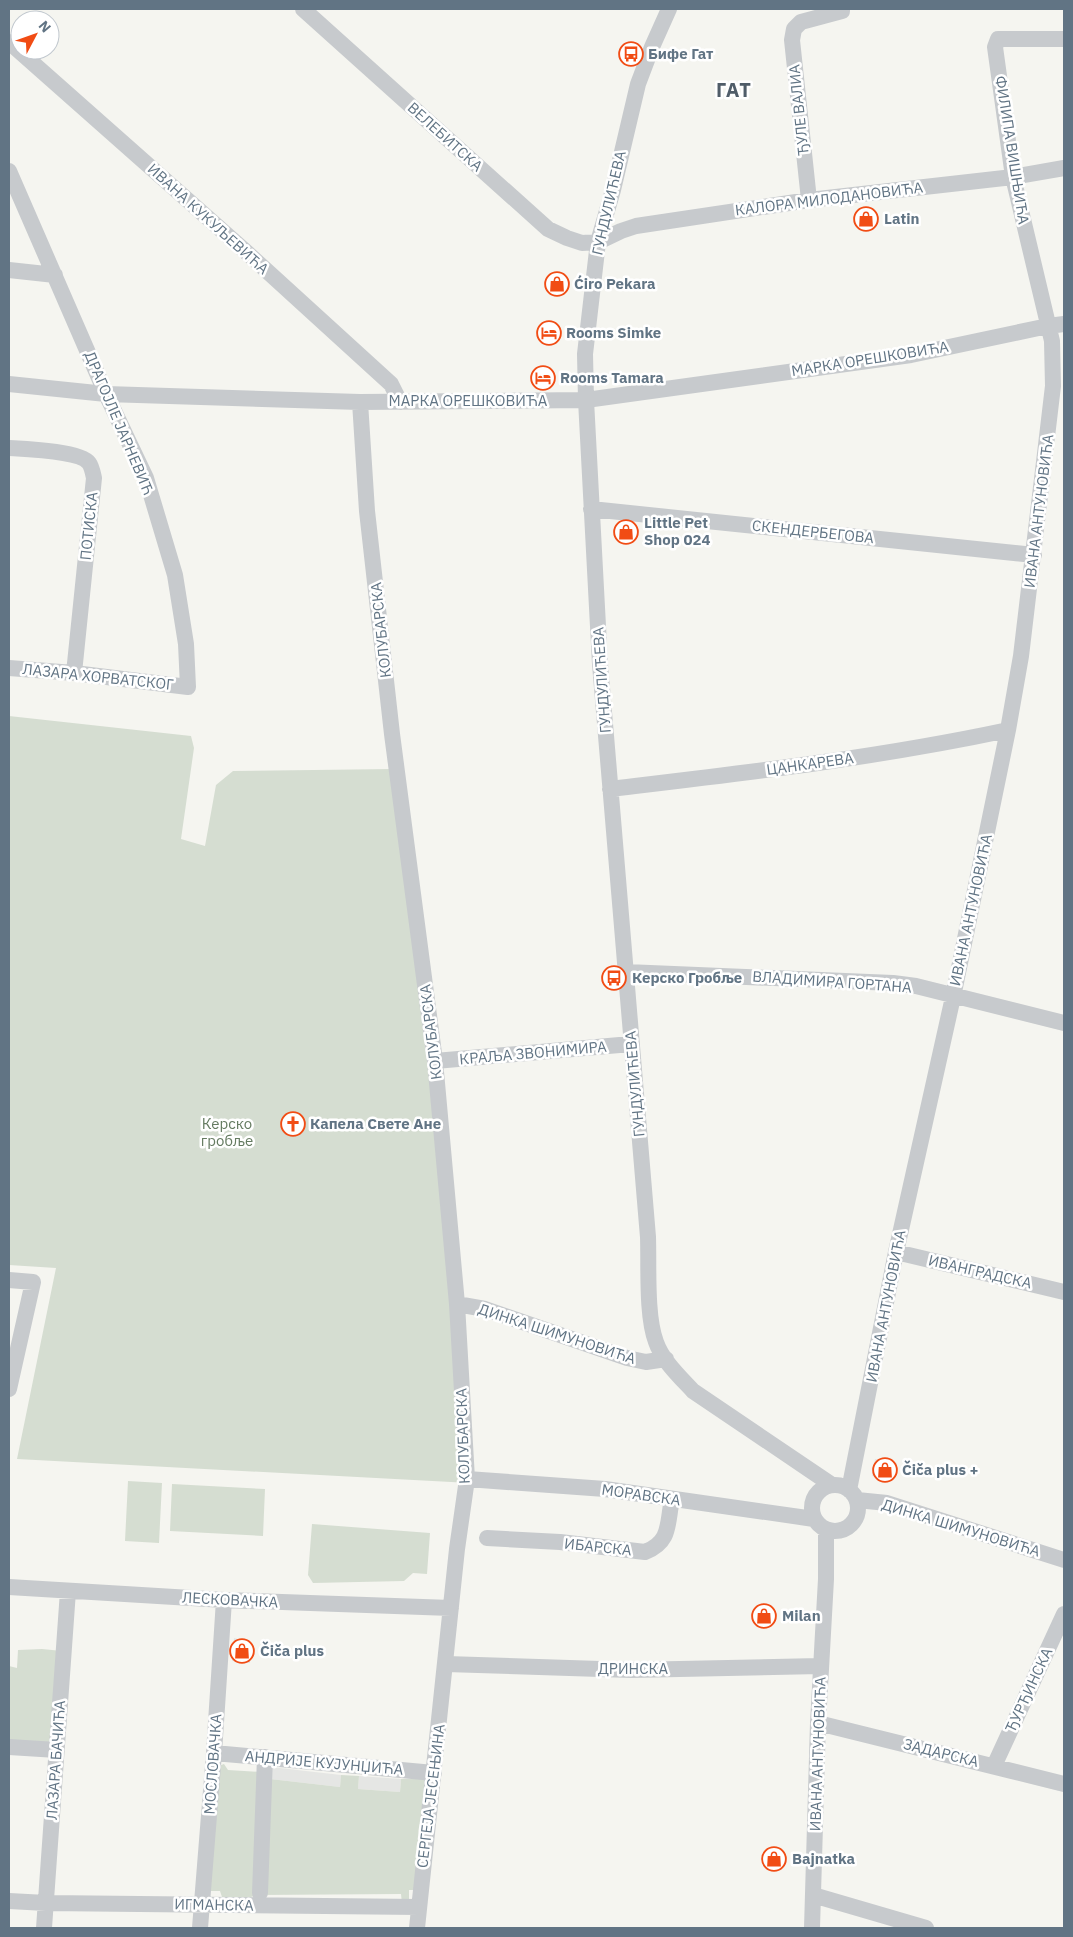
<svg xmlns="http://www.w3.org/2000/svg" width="1073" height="1937" font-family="'IBM Plex Sans',sans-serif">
	<rect width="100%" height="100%" fill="#f5f5f0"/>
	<!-- built -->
	<path fill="#e5e6e4" d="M875,1459L897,1463L894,1480L872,1476Z
		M234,1638L250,1642V1663L232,1661Z
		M271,1767L341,1775L340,1787L270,1779Z
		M359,1776L401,1779L400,1792L358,1789Z"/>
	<!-- green -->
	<path fill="#d5ddd1" d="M9,716L191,736L194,748L181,839L205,846L216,785L233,771L393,769L440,1073L470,1483L17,1459L56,1268L9,1265Z
		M128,1481L162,1483L159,1543L125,1541Z
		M172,1484L265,1489L263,1536L170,1531Z
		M312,1524L430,1533L427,1574L413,1573L404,1581L313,1583L308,1575Z
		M42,1649L62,1651L55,1747L9,1744V1666L17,1668L18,1650Z
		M224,1764L228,1770L261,1772L270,1779L340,1787L341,1775L359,1776L358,1789L400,1792L401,1779H429L417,1890H409V1904H402L401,1894L259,1895L224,1903L220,1891H205L216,1767Z"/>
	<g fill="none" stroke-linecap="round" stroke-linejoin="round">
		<!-- minor -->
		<path stroke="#c7cacd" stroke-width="16" d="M303,9L548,229L567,238L582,243L598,242L621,231L636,226L809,200L1013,177L1064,168
			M669,9L652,47L638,84L613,190L598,242L585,354L586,400L600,664L648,1237C649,1266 646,1316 656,1342C662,1360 680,1377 693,1391L832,1485
			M9,42L244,250L391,384L400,402
			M9,171L106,394L146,478L175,575L186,644L188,687L74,673L9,668
			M809,200L792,40L794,29L801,22L842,11V9
			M9,270L55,275
			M9,384L106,394L360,402L586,400L911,355L1048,326L1064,324
			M360,402L367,511L392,734L435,1061L457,1304L467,1479L457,1549L417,1928
			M9,448C25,449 80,451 89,463C92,467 93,474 94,478L74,673
			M591,509L1034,555
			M610,789C744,773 877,758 1008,730
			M626,972L893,983L916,986L1064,1023
			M435,1061L631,1044
			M896,1252L1064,1292
			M9,1280L33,1282L9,1389
			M457,1304L485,1309L627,1358L646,1362L666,1359
			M467,1479L605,1489L814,1519
			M812 1508a23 23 0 1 1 46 0a23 23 0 1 1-46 0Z
			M849,1490L896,1252L953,997L1008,730L1021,656L1053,386L1052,341L1013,177L995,47L998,39H1064
			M857,1500L887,1503L1064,1560
			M487,1538L560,1542L645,1552C671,1542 667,1524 672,1499
			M9,1587L224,1600L451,1608
			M446,1664L631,1670L820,1666
			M818,1723L1064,1784
			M9,1747L57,1750
			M214,1753L434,1773
			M994,1766L1064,1614
			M260,1893L265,1757
			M813,1895L926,1928
			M9,1901L46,1903L419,1907
			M44,1928L68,1591
			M200,1928L214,1753L224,1600
			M812,1928L818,1723L826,1579V1530"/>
	</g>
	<!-- icons -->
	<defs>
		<g id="bus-ring" transform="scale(1.25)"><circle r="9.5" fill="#fff" stroke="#f14c14" stroke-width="1.5"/><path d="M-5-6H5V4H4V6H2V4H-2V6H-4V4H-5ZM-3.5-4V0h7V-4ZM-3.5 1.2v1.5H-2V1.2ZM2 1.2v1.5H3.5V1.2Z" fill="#f14c14"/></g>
		<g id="shop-ring" transform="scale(1.25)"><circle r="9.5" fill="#fff" stroke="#f14c14" stroke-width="1.5"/><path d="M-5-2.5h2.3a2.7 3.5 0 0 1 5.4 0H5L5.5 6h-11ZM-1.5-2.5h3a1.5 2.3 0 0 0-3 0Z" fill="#f14c14"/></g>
		<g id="hotel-ring" transform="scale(1.25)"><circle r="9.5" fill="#fff" stroke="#f14c14" stroke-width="1.5"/><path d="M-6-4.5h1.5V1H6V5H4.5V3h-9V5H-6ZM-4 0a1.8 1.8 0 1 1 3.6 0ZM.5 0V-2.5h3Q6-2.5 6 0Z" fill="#f14c14"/></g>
		<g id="church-ring" transform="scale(1.25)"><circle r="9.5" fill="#fff" stroke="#f14c14" stroke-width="1.5"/><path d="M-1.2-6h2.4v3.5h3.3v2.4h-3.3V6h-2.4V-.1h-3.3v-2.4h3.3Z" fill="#f14c14"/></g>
	</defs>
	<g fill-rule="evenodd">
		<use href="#bus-ring" x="631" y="54"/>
		<use href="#shop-ring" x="866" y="219"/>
		<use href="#shop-ring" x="557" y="284"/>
		<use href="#hotel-ring" x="549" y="333"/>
		<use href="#hotel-ring" x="543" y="378"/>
		<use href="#shop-ring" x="626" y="532"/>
		<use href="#bus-ring" x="614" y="978"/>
		<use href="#church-ring" x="293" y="1124"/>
		<use href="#shop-ring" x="885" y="1470"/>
		<use href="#shop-ring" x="764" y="1616"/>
		<use href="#shop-ring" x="242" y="1651"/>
		<use href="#shop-ring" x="774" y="1859"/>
	</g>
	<g text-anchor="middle" stroke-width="5" stroke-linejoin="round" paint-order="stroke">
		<!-- poi labels -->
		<g font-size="15" font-weight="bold" fill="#617484" stroke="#fff" text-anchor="start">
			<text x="648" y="59">Бифе Гат</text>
			<text x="884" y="224">Latin</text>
			<text x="574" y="289">Ćiro Pekara</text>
			<text x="566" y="338">Rooms Simke</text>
			<text x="560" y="383">Rooms Tamara</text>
			<text x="644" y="528">Little Pet<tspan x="644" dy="17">Shop 024</tspan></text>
			<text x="632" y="983">Керско Гробље</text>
			<text x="310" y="1129">Капела Свете Ане</text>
			<text x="902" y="1475">Čiča plus +</text>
			<text x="782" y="1621">Milan</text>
			<text x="260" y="1656">Čiča plus</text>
			<text x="792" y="1864">Bajnatka</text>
		</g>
		<!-- street labels -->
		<g font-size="15" fill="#617484" stroke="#fff">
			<text transform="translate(799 110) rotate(-96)" y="5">ЂУЛЕ ВАЛИА</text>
			<text transform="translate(445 137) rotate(42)" y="5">ВЕЛЕБИТСКА</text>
			<text transform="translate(1012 150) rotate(81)" y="5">ФИЛИПА ВИШЊИЋА</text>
			<text transform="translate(829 199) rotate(-7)" y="5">КАЛОРА МИЛОДАНОВИЋА</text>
			<text transform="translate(609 203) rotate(-77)" y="5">ГУНДУЛИЋЕВА</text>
			<text transform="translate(208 219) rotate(42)" y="5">ИВАНА КУКУЉЕВИЋА</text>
			<text transform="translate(870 359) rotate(-9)" y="5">МАРКА ОРЕШКОВИЋА</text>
			<text x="468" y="406">МАРКА ОРЕШКОВИЋА</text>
			<text transform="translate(119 423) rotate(67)" y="5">ДРАГОЈЛЕ ЈАРНЕВИЋ</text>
			<text transform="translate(1039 511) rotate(-83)" y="5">ИВАНА АНТУНОВИЋА</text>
			<text transform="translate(89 526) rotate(-84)" y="5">ПОТИСКА</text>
			<text transform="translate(813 532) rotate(6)" y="5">СКЕНДЕРБЕГОВА</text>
			<text transform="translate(381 630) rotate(-96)" y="5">КОЛУБАРСКА</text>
			<text transform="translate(98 677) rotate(6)" y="5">ЛАЗАРА ХОРВАТСКОГ</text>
			<text transform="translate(602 680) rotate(-94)" y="5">ГУНДУЛИЋЕВА</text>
			<text transform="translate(810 764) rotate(-8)" y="5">ЦАНКАРЕВА</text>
			<text transform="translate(971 910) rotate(-78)" y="5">ИВАНА АНТУНОВИЋА</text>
			<text transform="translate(832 982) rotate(4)" y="5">ВЛАДИМИРА ГОРТАНА</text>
			<text transform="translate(431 1032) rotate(-97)" y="5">КОЛУБАРСКА</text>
			<text transform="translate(533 1053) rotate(-5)" y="5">КРАЉА ЗВОНИМИРА</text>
			<text transform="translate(635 1084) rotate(-95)" y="5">ГУНДУЛИЋЕВА</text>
			<text transform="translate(980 1272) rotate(13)" y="5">ИВАНГРАДСКА</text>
			<text transform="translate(886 1306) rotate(-79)" y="5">ИВАНА АНТУНОВИЋА</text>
			<text transform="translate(557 1334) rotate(18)" y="5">ДИНКА ШИМУНОВИЋА</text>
			<text transform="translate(463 1436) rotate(-92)" y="5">КОЛУБАРСКА</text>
			<text transform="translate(641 1495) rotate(8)" y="5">МОРАВСКА</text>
			<text transform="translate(961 1528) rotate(17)" y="5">ДИНКА ШИМУНОВИЋА</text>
			<text transform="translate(598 1547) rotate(6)" y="5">ИБАРСКА</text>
			<text transform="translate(230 1600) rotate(3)" y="5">ЛЕСКОВАЧКА</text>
			<text x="633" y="1674">ДРИНСКА</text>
			<text transform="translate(1029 1690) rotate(-65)" y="5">ЂУРЂИНСКА</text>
			<text transform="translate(941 1753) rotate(14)" y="5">ЗАДАРСКА</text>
			<text transform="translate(818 1754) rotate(-88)" y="5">ИВАНА АНТУНОВИЋА</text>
			<text transform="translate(56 1760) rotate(-86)" y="5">ЛАЗАРА БАЧИЋА</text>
			<text transform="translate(324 1763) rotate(5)" y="5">АНДРИЈЕ КУЈУНЏИЋА</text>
			<text transform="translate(213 1764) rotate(-86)" y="5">МОСЛОВАЧКА</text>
			<text transform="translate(431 1796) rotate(-83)" y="5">СЕРГЕЈА ЈЕСЕЊИНА</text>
			<text transform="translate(214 1905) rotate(1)" y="5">ИГМАНСКА</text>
		</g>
		<!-- park labels -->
		<g font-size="15" fill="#657b61" stroke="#fff">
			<text x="227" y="1129">Керско<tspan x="227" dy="17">гробље</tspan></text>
		</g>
		<!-- district labels -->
		<g font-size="20" font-weight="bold" letter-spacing="1" fill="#505d69" stroke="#fff">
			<text x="734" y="97">ГАТ</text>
		</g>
	</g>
	<!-- border -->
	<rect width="1073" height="1937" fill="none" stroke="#617484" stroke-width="20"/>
	<!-- north arrow -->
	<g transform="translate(35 35) rotate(49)"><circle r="24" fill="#ffffff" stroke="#c0c7ce"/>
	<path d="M0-4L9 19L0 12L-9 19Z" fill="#f14c14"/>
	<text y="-8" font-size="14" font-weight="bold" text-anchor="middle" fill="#617484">N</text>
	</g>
</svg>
